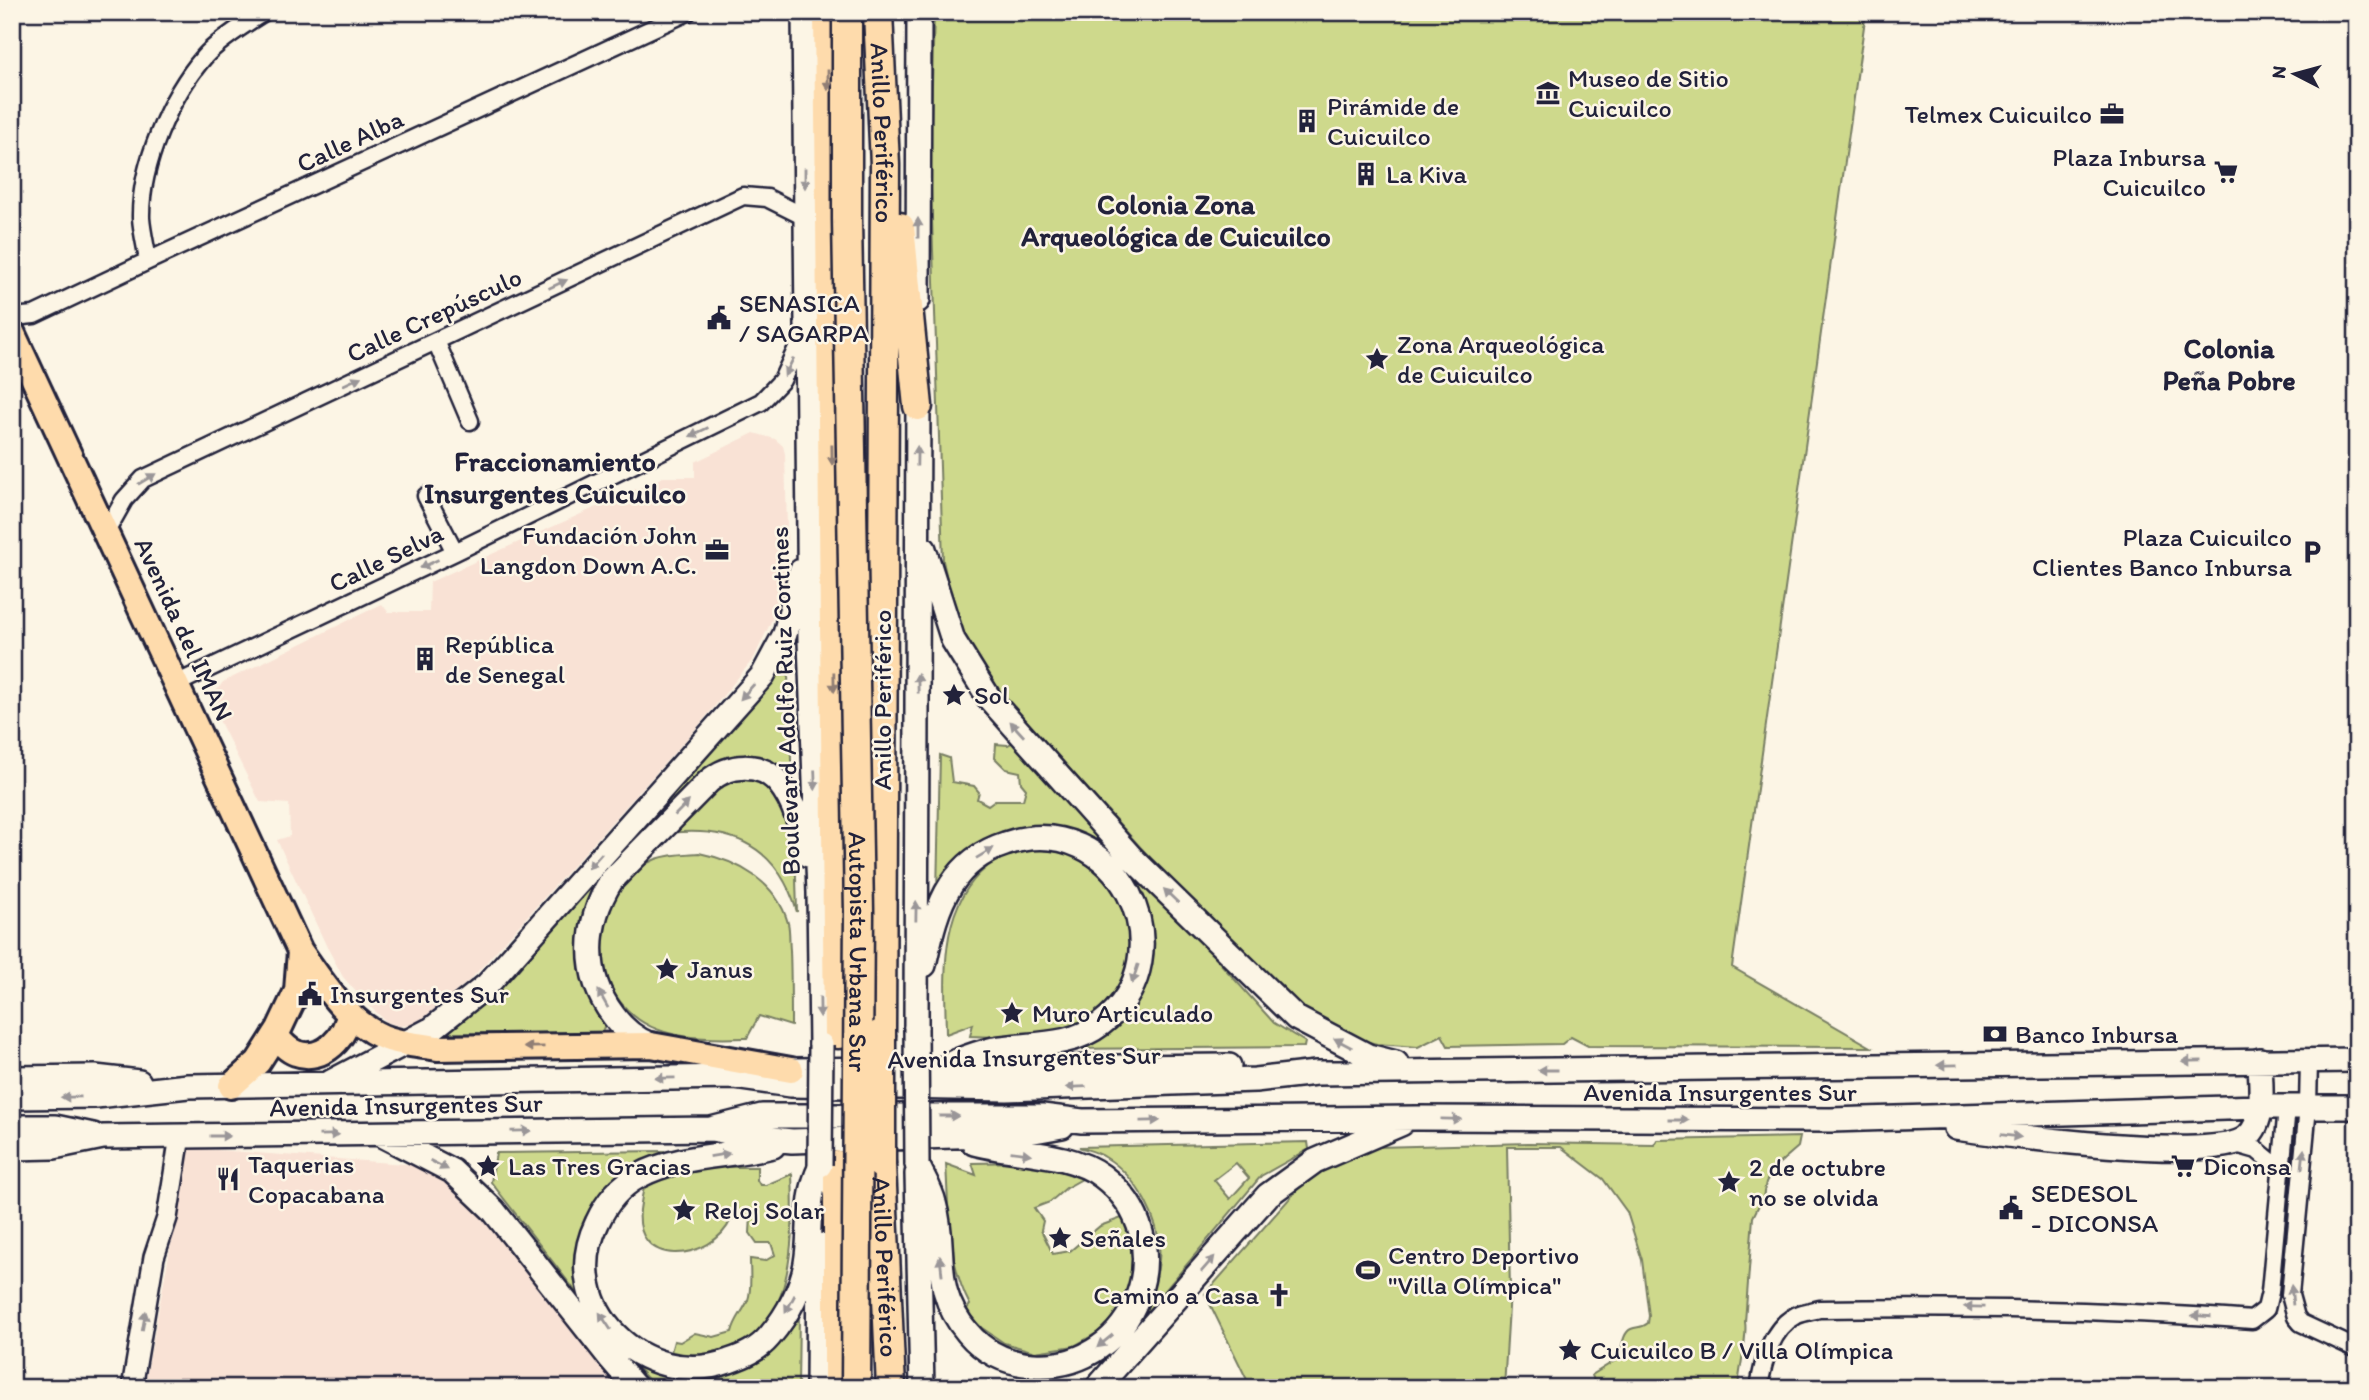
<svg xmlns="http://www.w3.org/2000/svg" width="2369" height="1400" font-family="Itim,sans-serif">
	<rect width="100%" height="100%" fill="#fcf5e5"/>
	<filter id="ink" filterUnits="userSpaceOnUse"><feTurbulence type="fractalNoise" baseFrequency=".0143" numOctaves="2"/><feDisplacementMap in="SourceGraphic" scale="14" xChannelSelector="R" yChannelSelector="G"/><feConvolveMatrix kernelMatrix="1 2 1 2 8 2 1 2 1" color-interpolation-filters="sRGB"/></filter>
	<g filter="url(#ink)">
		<!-- built -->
		<path fill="#f9e2d5" d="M754,433L775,439L783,446L785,454L788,564L776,611L754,658L700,724L471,979L426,1016L411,1025L399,1026L387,1022L366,1003L343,977L326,945L277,840L290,836L289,804L260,802L217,716L214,706L217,690L223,682L382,604L388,612H429L430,582L663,477H695V462Z
			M189,1148L418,1165L467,1192L586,1343L616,1388H144Z"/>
		<!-- green -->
		<path fill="#ced98c" stroke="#787e64" stroke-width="2" fill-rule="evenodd" d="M934,12H1866L1732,967L1871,1047L1588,1046L1571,1037L1562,1044L1448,1046L1442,1035L1418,1047L1377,1044L1344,1036L1282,995L1161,870L984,674L959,632L943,561L930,157Z
			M787,647L792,788L732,762L584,919L579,963L590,997L604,1017V1027L601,1034L440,1033L612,857L745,713L768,685Z
			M1015,741L1126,859L1274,1023L1305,1042L1304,1047L1061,1049C1084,1039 1109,1031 1127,1013C1141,998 1147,981 1150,960C1161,892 1113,831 1043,829C1032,829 1016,828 1006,833C1000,835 994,842 989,847C972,862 955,878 937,893L940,755L949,758L952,782L974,786L979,792L977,799L988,805L995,800H1023L1026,789L1021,783L1020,772L1006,769L995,758L996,744L1008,745Z
			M742,778L753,779L770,789L783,808L795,845L797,912C778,848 735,826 670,833C691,813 712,783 742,778Z
			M1031,848L1067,852L1090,864L1108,880L1125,909L1131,938V962L1117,996L1074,1032L1021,1038L970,1036L973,1024L946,1034C945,977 938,906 987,867C991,864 995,859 1000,857C1009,852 1021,851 1031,848Z
			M699,853C738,861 776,881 788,923C790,931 789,941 790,950C791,975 791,1000 791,1026L759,1016L747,1038C711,1039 664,1041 634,1016C594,982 586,923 623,884C632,873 643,864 656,859C670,854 685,854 699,853Z
			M1800,1137L1798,1147L1775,1167L1766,1182L1763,1197L1753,1217L1745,1322C1748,1337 1739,1369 1738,1388H1596L1592,1375L1619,1358C1622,1350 1622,1333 1631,1329C1638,1326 1641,1329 1648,1323L1649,1316L1642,1260L1627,1212L1603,1179L1561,1147H1507L1510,1291L1504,1388H1251L1205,1294L1313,1172L1377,1147L1529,1143L1654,1145L1657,1140Z
			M1308,1142L1309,1149L1261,1176L1142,1318C1150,1299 1157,1281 1159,1260C1163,1223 1137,1176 1105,1157C1098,1152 1088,1150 1079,1147ZM1236,1163L1249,1178L1230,1199L1214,1180Z
			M664,1151V1156L592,1211L600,1323L491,1182L496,1153Z
			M1024,1162L1091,1174L1066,1188L1050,1202L1034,1208L1043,1221L1041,1230L1053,1254L1070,1251L1100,1226L1127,1216L1137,1265L1126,1302L1107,1327L1074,1346L1035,1352L1004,1343L982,1328L965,1311L970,1305C947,1262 949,1212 946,1164L976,1175L972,1163Z
			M710,1167H757V1180L760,1185H766L792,1174C796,1259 790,1374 671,1352L674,1341L680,1342L695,1333L714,1337L732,1332C735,1319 743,1312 748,1300C752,1288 750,1272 750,1259L765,1261L775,1255L771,1243H757L750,1233L751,1216L731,1219C714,1261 628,1273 641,1203C642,1195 644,1183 651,1178C666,1168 692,1169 710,1167Z
			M799,1314L798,1388H656L622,1351L648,1366L761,1357L782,1341Z"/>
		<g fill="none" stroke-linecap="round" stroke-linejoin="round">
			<!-- minor casing -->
			<g stroke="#22223b" stroke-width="21">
				<path id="minor" d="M148,261C146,247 142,232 141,218C140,166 170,96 204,57C216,43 248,22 264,12
					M12,317L34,315L148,261L688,12
					M436,341L470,421
					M426,496L455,552
					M106,532L124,500L143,479L743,196L767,198L805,217
					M176,684L455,552L761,402L782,380L803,335
					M2309,1060L2308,1107L2290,1295L2296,1317L2301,1323L2357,1349
					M2236,1144L2257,1150L2281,1170
					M1759,1388C1763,1361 1771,1328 1797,1315C1804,1312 1812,1311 1819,1309C1964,1307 2107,1309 2252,1320L2266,1309L2270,1292L2287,1107"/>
			</g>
			<!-- tertiary casing -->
			<g stroke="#22223b" stroke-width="24">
				<path id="tertiary" d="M132,1388L154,1257L167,1218L180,1136"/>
			</g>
			<!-- secondary casing -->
			<g stroke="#22223b" stroke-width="28">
				<path id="secondary" d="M804,12L810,641L819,893L821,1045
					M918,300L919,12
					M924,549L953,640L989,698L1131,857L1296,1018L1368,1056L1396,1063
					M924,965C930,938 936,908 951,885C964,865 983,851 1005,844C1117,805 1191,956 1101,1024C1070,1048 1030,1043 994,1049C981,1052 967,1057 954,1062
					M916,1028L918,391
					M651,1045C635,1039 623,1029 613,1015C582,974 585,923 611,881L709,781C729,764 760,761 779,783C795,802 802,831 808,855
					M734,1077L791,1085L1007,1089L1255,1080L1316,1073L2357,1060
					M12,1078L95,1077L139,1082
					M331,1082L432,1029L487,985L763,675L785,634L801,571
					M12,1097L96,1096L188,1086L734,1077L791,1070L1229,1066
					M12,1127H55L93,1135
					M1956,1128C2004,1135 2216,1164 2247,1137C2267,1120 2260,1083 2260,1060
					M711,1129L762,1116H1042L1082,1121L1417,1118L1831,1120L2259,1107H2357
					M382,1135L452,1171L493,1210L611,1359L636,1388
					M773,1146C729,1157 680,1154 639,1176C620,1186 606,1203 597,1223C556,1307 644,1392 729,1361C744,1356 758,1350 769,1337C788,1315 804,1285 807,1256C811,1225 806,1196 820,1168
					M12,1148L54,1147L103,1137L711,1129L762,1138L792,1141L1018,1134L1062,1126
					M917,1164C922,1176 931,1189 934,1203C948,1252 929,1287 968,1333C985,1353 1007,1363 1033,1365C1136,1372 1186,1239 1102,1176C1069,1151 1013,1154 974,1143
					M917,1174L922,1388
					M818,1388L819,1245
					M1097,1388L1268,1195L1315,1161L1401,1124"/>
			</g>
			<!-- primary casing -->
			<g stroke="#22223b" stroke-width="30">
				<path id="primary" d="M12,332L300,951C322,982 346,1021 383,1037C400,1044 419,1045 437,1048L651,1045L791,1070
					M275,1035C281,1042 287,1050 296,1053C323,1063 348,1036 349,1012
					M231,1086L258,1062L279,1029L297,991L300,951"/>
			</g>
			<!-- motorway casing -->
			<g stroke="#22223b" stroke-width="33">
				<g id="motorway">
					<path d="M828,12L838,1034"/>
					<path id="s1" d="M878,12L885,165L881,1034"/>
					<path d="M900,227L918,406"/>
					<path id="s2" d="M881,1164L891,1388"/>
					<path d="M838,1165V1388"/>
				</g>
			</g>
			<!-- minor -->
			<use href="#minor" stroke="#fcf5e5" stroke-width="16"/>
			<!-- tertiary -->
			<use href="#tertiary" stroke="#fcf5e5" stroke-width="19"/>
			<!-- secondary -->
			<use href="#secondary" stroke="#fcf5e5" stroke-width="23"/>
			<!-- primary -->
			<use href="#primary" stroke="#fedbac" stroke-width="24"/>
			<!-- motorway -->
			<use href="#motorway" stroke="#fedbac" stroke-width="28"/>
			<!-- secondary-bridge casing -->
			<g stroke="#22223b" stroke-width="28" stroke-linecap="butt">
				<path id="secondary-bridge" d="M916,1028L917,1164
					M820,1165L821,1045"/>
			</g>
			<!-- motorway-bridge casing -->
			<g stroke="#22223b" stroke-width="33" stroke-linecap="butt">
				<g id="motorway-bridge">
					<path id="s3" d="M847,12V219L859,912L856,1388"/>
					<path d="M881,1034V1164"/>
				</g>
			</g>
			<!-- secondary-bridge -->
			<use href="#secondary-bridge" stroke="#fcf5e5" stroke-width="23"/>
			<!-- motorway-bridge -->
			<use href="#motorway-bridge" stroke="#fedbac" stroke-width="28"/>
		</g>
		<!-- one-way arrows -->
		<defs><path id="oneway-solid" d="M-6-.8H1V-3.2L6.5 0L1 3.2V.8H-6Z" transform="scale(1.75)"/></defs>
		<g fill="#907e74">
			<use href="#oneway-solid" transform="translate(828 80) rotate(90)"/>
			<use href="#oneway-solid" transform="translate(832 455) rotate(89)"/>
			<use href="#oneway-solid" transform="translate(834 682) rotate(89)"/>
			<use href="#oneway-solid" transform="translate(534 1047) rotate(179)"/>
		</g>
		<g fill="#9a9698">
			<use href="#oneway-solid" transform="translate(805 178) rotate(90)"/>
			<use href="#oneway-solid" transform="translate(918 228) rotate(-90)"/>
			<use href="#oneway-solid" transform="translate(558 284) rotate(-25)"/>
			<use href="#oneway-solid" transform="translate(789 367) rotate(117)"/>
			<use href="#oneway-solid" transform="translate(352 381) rotate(-25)"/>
			<use href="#oneway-solid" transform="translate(699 432) rotate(154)"/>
			<use href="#oneway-solid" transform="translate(917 456) rotate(-89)"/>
			<use href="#oneway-solid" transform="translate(147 479) rotate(-31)"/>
			<use href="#oneway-solid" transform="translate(429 564) rotate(155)"/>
			<use href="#oneway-solid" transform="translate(918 683) rotate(-91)"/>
			<use href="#oneway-solid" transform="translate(747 692) rotate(132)"/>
			<use href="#oneway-solid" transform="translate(1017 729) rotate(-132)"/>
			<use href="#oneway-solid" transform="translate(815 780) rotate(88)"/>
			<use href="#oneway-solid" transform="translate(682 808) rotate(-45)"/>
			<use href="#oneway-solid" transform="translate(985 853) rotate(-31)"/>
			<use href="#oneway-solid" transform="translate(595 861) rotate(131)"/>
			<use href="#oneway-solid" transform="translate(1171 896) rotate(-136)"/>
			<use href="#oneway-solid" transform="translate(916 911) rotate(-89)"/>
			<use href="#oneway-solid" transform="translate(1135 974) rotate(108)"/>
			<use href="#oneway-solid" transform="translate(603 999) rotate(-119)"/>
			<use href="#oneway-solid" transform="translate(820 1007) rotate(89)"/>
			<use href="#oneway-solid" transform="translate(1343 1043) rotate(-152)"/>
			<use href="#oneway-solid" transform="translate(2192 1061) rotate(179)"/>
			<use href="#oneway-solid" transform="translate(1947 1065) rotate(179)"/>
			<use href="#oneway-solid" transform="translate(1548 1070) rotate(180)"/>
			<use href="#oneway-solid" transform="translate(665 1078) rotate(179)"/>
			<use href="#oneway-solid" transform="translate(1076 1087) rotate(178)"/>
			<use href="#oneway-solid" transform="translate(71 1097) rotate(179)"/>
			<use href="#oneway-solid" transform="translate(949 1116)"/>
			<use href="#oneway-solid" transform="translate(1451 1119) rotate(1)"/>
			<use href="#oneway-solid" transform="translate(1679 1120)"/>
			<use href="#oneway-solid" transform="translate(1150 1121) rotate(-1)"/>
			<use href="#oneway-solid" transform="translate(521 1131) rotate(-1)"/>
			<use href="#oneway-solid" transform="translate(329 1135) rotate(-1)"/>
			<use href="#oneway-solid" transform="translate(220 1136)"/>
			<use href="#oneway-solid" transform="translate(2011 1136) rotate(7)"/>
			<use href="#oneway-solid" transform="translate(1021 1153) rotate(7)"/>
			<use href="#oneway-solid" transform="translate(720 1155) rotate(-9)"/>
			<use href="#oneway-solid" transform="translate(2303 1159) rotate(-84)"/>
			<use href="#oneway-solid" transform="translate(439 1165) rotate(27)"/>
			<use href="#oneway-solid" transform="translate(1208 1264) rotate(-49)"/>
			<use href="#oneway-solid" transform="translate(941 1266) rotate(-96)"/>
			<use href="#oneway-solid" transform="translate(2292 1295) rotate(-95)"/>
			<use href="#oneway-solid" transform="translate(790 1304) rotate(118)"/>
			<use href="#oneway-solid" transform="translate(1974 1307) rotate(-179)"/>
			<use href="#oneway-solid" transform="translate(2201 1316) rotate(-176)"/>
			<use href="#oneway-solid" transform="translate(144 1321) rotate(-80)"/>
			<use href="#oneway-solid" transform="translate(605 1321) rotate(-124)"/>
			<use href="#oneway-solid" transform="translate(1105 1341) rotate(141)"/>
		</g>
	</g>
	<!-- icons -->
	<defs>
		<g id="museum-bare" transform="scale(1.89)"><path d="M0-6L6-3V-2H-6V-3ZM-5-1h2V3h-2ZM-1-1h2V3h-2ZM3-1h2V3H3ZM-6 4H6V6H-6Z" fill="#22223b" stroke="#fcf5e5" stroke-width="2.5" paint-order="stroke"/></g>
		<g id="office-bare" transform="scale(1.89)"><path d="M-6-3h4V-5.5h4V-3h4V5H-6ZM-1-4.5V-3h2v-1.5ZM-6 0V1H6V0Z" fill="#22223b" stroke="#fcf5e5" stroke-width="2.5" paint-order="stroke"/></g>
		<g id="building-bare" transform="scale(1.89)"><path d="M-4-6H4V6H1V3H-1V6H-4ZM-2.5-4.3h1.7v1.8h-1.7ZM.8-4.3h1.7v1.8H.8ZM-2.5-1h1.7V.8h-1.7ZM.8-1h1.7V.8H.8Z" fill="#22223b" stroke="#fcf5e5" stroke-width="2.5" paint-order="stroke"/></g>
		<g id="supermarket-bare" transform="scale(1.89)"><path d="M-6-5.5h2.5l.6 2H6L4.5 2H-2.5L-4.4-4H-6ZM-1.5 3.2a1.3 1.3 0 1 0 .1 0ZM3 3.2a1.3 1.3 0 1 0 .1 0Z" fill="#22223b" stroke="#fcf5e5" stroke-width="2.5" paint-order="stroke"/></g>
		<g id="civic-bare" transform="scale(1.89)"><path d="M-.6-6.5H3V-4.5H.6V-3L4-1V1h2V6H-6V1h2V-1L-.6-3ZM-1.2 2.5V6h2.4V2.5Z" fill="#22223b" stroke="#fcf5e5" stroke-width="2.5" paint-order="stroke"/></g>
		<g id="sight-bare" transform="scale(1.89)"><path d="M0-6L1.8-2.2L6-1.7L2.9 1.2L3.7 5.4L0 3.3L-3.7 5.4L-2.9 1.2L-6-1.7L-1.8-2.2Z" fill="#22223b" stroke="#fcf5e5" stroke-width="2.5" paint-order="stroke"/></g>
		<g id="parking-bare" transform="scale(1.89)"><path d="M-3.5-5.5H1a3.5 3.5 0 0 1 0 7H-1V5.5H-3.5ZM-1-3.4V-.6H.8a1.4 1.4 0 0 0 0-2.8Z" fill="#22223b" stroke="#fcf5e5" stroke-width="2.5" paint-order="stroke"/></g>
		<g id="bank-bare" transform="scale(1.89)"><path d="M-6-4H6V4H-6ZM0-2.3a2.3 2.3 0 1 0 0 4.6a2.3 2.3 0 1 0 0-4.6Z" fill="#22223b" stroke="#fcf5e5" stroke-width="2.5" paint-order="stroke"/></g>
		<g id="restaurant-bare" transform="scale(1.89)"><path d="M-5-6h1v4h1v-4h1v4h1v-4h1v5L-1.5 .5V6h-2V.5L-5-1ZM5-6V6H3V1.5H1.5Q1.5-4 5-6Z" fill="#22223b" stroke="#fcf5e5" stroke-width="2.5" paint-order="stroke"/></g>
		<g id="stadium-bare" transform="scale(1.89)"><path d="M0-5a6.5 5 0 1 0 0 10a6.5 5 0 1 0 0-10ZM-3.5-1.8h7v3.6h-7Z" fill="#22223b" stroke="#fcf5e5" stroke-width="2.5" paint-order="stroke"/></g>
		<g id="church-bare" transform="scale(1.89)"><path d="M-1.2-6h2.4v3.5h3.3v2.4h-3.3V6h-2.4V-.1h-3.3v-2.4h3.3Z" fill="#22223b" stroke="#fcf5e5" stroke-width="2.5" paint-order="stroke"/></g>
	</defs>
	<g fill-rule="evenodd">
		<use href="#museum-bare" x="1548" y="93"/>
		<use href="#office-bare" x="2112" y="114"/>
		<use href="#building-bare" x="1307" y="121"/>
		<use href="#supermarket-bare" x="2226" y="172"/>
		<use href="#building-bare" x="1366" y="174"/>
		<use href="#civic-bare" x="719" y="318"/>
		<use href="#sight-bare" x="1377" y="359"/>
		<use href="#office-bare" x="717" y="550"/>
		<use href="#parking-bare" x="2312" y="552"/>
		<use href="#building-bare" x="425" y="659"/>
		<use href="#sight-bare" x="954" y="695"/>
		<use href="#sight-bare" x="667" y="969"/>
		<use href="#civic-bare" x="310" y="994"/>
		<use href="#sight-bare" x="1012" y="1013"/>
		<use href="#bank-bare" x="1995" y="1034"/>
		<use href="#sight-bare" x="488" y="1166"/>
		<use href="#supermarket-bare" x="2183" y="1166"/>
		<use href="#restaurant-bare" x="228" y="1179"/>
		<use href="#sight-bare" x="1729" y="1182"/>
		<use href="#civic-bare" x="2011" y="1208"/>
		<use href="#sight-bare" x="684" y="1210"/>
		<use href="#sight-bare" x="1060" y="1238"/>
		<use href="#stadium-bare" x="1368" y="1270"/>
		<use href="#church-bare" x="1279" y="1295"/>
		<use href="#sight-bare" x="1570" y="1350"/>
	</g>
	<g text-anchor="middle" stroke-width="5" stroke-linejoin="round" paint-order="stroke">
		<!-- poi labels -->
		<g font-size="26" fill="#22223b" stroke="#fcf5e5" text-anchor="start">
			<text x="1568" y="87">Museo de Sitio<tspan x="1568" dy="30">Cuicuilco</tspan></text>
			<text x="1327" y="115">Pirámide de<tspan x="1327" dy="30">Cuicuilco</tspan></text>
			<text x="2092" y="123" text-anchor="end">Telmex Cuicuilco</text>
			<text x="2206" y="166" text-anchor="end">Plaza Inbursa<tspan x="2206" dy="30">Cuicuilco</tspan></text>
			<text x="1386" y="183">La Kiva</text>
			<text x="739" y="312">SENASICA<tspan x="739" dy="30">/ SAGARPA</tspan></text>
			<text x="1397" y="353">Zona Arqueológica<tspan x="1397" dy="30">de Cuicuilco</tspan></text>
			<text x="697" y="544" text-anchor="end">Fundación John<tspan x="697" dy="30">Langdon Down A.C.</tspan></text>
			<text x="2292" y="546" text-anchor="end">Plaza Cuicuilco<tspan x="2292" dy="30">Clientes Banco Inbursa</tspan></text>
			<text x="445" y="653">República<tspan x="445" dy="30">de Senegal</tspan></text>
			<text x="974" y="704">Sol</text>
			<text x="687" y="978">Janus</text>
			<text x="330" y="1003">Insurgentes Sur</text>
			<text x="1032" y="1022">Muro Articulado</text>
			<text x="2015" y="1043">Banco Inbursa</text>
			<text x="248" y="1173">Taquerias<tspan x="248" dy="30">Copacabana</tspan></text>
			<text x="508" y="1175">Las Tres Gracias</text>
			<text x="2203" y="1175">Diconsa</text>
			<text x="1749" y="1176">2 de octubre<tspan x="1749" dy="30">no se olvida</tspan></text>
			<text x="2031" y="1202">SEDESOL<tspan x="2031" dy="30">- DICONSA</tspan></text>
			<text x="704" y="1219">Reloj Solar</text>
			<text x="1080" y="1247">Señales</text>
			<text x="1388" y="1264">Centro Deportivo<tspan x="1388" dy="30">"Villa Olímpica"</tspan></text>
			<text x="1259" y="1304" text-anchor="end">Camino a Casa</text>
			<text x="1590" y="1359">Cuicuilco B / Villa Olímpica</text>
		</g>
		<!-- street labels -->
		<g font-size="26" fill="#22223b" stroke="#fcf5e5">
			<text dy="9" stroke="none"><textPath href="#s1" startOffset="121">Anillo Periférico</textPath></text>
			<text transform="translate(350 141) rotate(-25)" y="9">Calle Alba</text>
			<text transform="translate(434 315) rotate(-25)" y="9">Calle Crepúsculo</text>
			<text transform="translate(386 558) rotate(-26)" y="9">Calle Selva</text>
			<text transform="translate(184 629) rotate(65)" y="9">Avenida del IMAN</text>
			<text transform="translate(882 700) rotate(-90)" y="9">Anillo Periférico</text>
			<text transform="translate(785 701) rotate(-92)" y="9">Boulevard Adolfo Ruiz Cortines</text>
			<text dy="9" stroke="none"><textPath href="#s3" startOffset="940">Autopista Urbana Sur</textPath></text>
			<text transform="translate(1024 1057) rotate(-1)" y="9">Avenida Insurgentes Sur</text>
			<text x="1720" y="1101">Avenida Insurgentes Sur</text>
			<text transform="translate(406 1105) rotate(-1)" y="9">Avenida Insurgentes Sur</text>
			<text dy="9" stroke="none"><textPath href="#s2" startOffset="103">Anillo Periférico</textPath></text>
		</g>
		<!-- neighbourhood labels -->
		<g font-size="28" font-weight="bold" fill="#22223b" stroke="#fcf5e5">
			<text x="1176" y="214">Colonia Zona<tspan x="1176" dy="32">Arqueológica de Cuicuilco</tspan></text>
			<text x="2229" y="358">Colonia<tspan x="2229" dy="32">Peña Pobre</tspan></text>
			<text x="555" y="471">Fraccionamiento<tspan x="555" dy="32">Insurgentes Cuicuilco</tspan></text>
		</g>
	</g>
	<!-- margin -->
	<rect width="2369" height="1400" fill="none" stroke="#fcf5e5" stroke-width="42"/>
	<rect x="21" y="21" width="2327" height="1358" fill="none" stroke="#22223b" stroke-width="2.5" filter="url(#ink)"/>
	<!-- north arrow -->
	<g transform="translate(2295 74) rotate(276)" stroke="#fcf5e5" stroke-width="5" paint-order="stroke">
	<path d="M0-5L12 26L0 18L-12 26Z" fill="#22223b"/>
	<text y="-10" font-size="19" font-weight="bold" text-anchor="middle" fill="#22223b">N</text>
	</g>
</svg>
